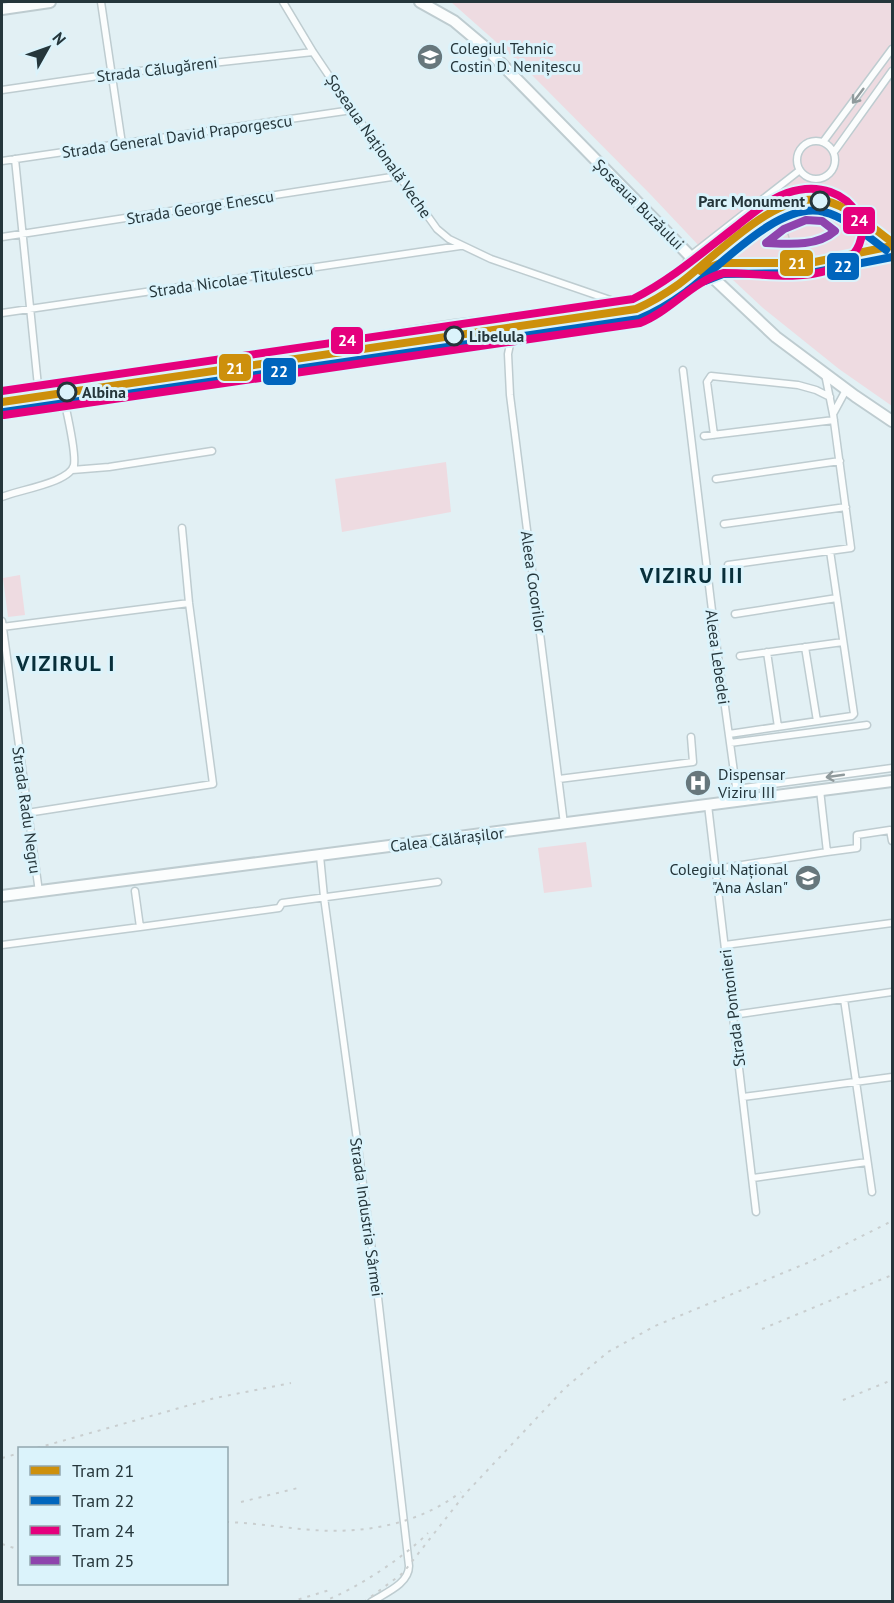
<svg xmlns="http://www.w3.org/2000/svg" width="894" height="1603" font-family="'PT Sans',sans-serif">
	<rect width="100%" height="100%" fill="#e2f0f4"/>
	<!-- green -->
	<path fill="#eedbe1" d="M451,2H892V406L839,369L763,308L718,266L651,195L521,64Z
		M446,462L451,512L342,532L335,479Z
		M20,575L25,615L8,617L3,578Z
		M586,842L592,887L544,893L538,848Z"/>
	<g fill="none" stroke-linecap="round" stroke-linejoin="round">
		<!-- minor casing -->
		<g stroke="#beccd0" stroke-width="9">
			<path id="minor" d="M101,2L122,144
				M283,2L313,52L352,110L437,229L449,239L491,259L622,304C654,301 675,284 690,256L800,170
				M2,90L112,74L313,52
				M797 160a19 19 0 1 1 38 0a19 19 0 1 1-38 0Z
				M823,142L892,49
				M834,152L892,71
				M15,159L38,386
				M2,161L352,110
				M2,237L398,176
				M2,313L460,246
				M511,339L508,354L510,395L564,824
				M683,370L714,627L738,801
				M825,374L833,414L846,390
				M2,391L186,366L455,323L619,304
				M2,412L410,354L638,318C664,309 685,289 706,271
				M714,435L707,382L711,376L798,385L816,390L830,397
				M704,436L834,420
				M72,470L109,467L212,451
				M716,479L840,461
				M2,497C17,490 70,483 74,465C76,452 68,418 65,404
				M724,524L846,507
				M728,565L851,548L833,414
				M735,614L837,598
				M2,621L39,892
				M2,627L189,603
				M805,647L817,721
				M767,652L778,727
				M740,656L843,642
				M729,734L852,716L854,714L830,551
				M730,743L867,725
				M559,779L693,762L691,737
				M736,789L892,768
				M820,790L827,852L857,848V835L890,830L892,841
				M708,805L756,1212
				M27,813L213,784L189,603L182,528
				M320,856L324,897L376,1280L409,1566C409,1584 385,1593 371,1602
				M716,869L827,852
				M135,891L140,927L279,908L282,903L438,882
				M2,945L140,927
				M725,945L892,923
				M844,999L872,1192
				M733,1015L892,992
				M743,1097L892,1077
				M753,1178L867,1162"/>
		</g>
		<!-- primary casing -->
		<g stroke="#beccd0" stroke-width="14">
			<path id="primary" d="M420,2L454,21L485,47L690,256L776,337L855,396L892,421
				M2,9L50,2
				M2,896L892,781"/>
		</g>
		<!-- minor -->
		<use href="#minor" stroke="#fbfdfd" stroke-width="6"/>
		<!-- primary -->
		<use href="#primary" stroke="#fbfdfd" stroke-width="10"/>
		<!-- tram -->
		<path stroke="#c9cecf" stroke-width="1.5" d="M798,204C776,222 790,259 818,261
			M703,269C735,244 790,186 832,207L892,246"/>
		<!-- rail -->
		<path stroke="#c9cecf" stroke-width="2" stroke-dasharray="3 6" stroke-linecap="butt" d="M762,1329L892,1275
			M843,1400L892,1380
			M37,1448L215,1398L291,1383
			M2,1458L20,1453
			M241,1502L302,1487
			M226,1522C256,1523 284,1528 313,1530C365,1534 419,1524 461,1492
			M2,1544L20,1550
			M290,1602L333,1589
			M322,1602C356,1589 402,1559 428,1533
			M364,1602L403,1573L465,1494L565,1388L608,1352L655,1326L812,1261L892,1221"/>
		<!-- tram-1 casing -->
		<g stroke="#dbf3fb" stroke-width="12">
			<path id="tram-1" d="M701,271L721,263H810L892,246
				M2,402L636,309C652,302 665,294 679,284C717,256 775,189 826,201C850,207 873,228 892,242"/>
		</g>
		<!-- tram-2 casing -->
		<g stroke="#dbf3fb" stroke-width="12">
			<path id="tram-2" d="M705,281L723,274L811,273L892,257
				M4,412L639,319C656,312 671,303 686,292C720,267 779,200 824,212C846,217 868,237 886,250"/>
		</g>
		<!-- tram-3 casing -->
		<g stroke="#dbf3fb" stroke-width="12">
			<path id="tram-3" d="M2,391L633,299C671,280 704,251 738,225C753,213 768,200 787,193C853,170 894,246 829,270C796,281 758,273 724,273C692,281 671,311 640,323L4,415"/>
		</g>
		<!-- tram-4 casing -->
		<g stroke="#dbf3fb" stroke-width="12">
			<path id="tram-4" d="M806,220L822,221L835,231C817,247 788,244 766,243L784,229Z"/>
		</g>
		<!-- tram-1 -->
		<use href="#tram-1" stroke="#cd900c" stroke-width="8"/>
		<!-- tram-2 -->
		<use href="#tram-2" stroke="#0065bd" stroke-width="8"/>
		<!-- tram-3 -->
		<use href="#tram-3" stroke="#e5007d" stroke-width="8"/>
		<!-- tram-4 -->
		<use href="#tram-4" stroke="#8e44ad" stroke-width="8"/>
	</g>
	<!-- one-way arrows -->
	<defs><path id="oneway-shaft" d="M-6 0H5M1.5-3L5.5 0L1.5 3" fill="none" stroke-width="1.6" stroke-linecap="round" stroke-linejoin="round" transform="scale(1.5)"/></defs>
	<g stroke="#909a9c">
		<use href="#oneway-shaft" transform="translate(858 96) rotate(127)"/>
		<use href="#oneway-shaft" transform="translate(835 776) rotate(172)"/>
	</g>
	<!-- icons -->
	<defs>
		<g id="university-disc" transform="scale(1.35)"><circle r="9.5" fill="#67777c" stroke="#dbf3fb"/><path d="M0-5L7-2L0 1L-7-2ZM-4 1L0 2.5L4 1V4Q0 6-4 4Z" fill="#fff"/></g>
		<g id="hospital-disc" transform="scale(1.35)"><circle r="9.5" fill="#67777c" stroke="#dbf3fb"/><path d="M-5-5h3v3.5h4V-5h3V5h-3V1.5h-4V5h-3Z" fill="#fff"/></g>
	</defs>
	<g fill-rule="evenodd">
		<use href="#university-disc" x="430" y="57"/>
		<use href="#hospital-disc" x="698" y="783"/>
		<use href="#university-disc" x="808" y="878"/>
	</g>
	<!-- markers -->
	<g fill="#dbf3fb" stroke="#25363b" stroke-width="3">
		<circle cx="820" cy="201" r="9"/>
		<circle cx="454" cy="336" r="9"/>
		<circle cx="67" cy="392" r="9"/>
	</g>
	<g text-anchor="middle" stroke-width="6" stroke-linejoin="round" paint-order="stroke">
		<!-- poi labels -->
		<g font-size="16" fill="#25363b" stroke="#dbf3fb" text-anchor="start">
			<text x="450" y="54">Colegiul Tehnic<tspan x="450" dy="18">Costin D. Nenițescu</tspan></text>
			<text x="718" y="780">Dispensar<tspan x="718" dy="18">Viziru III</tspan></text>
			<text x="788" y="875" text-anchor="end">Colegiul Național<tspan x="788" dy="18">"Ana Aslan"</tspan></text>
		</g>
		<!-- street labels -->
		<g font-size="16" fill="#25363b" stroke="#dbf3fb">
			<text transform="translate(157 69) rotate(-7)" y="6">Strada Călugăreni</text>
			<text transform="translate(177 136) rotate(-8)" y="6">Strada General David Praporgescu</text>
			<text transform="translate(379 146) rotate(55)" y="6">Șoseaua Națională Veche</text>
			<text transform="translate(639 204) rotate(45)" y="6">Șoseaua Buzăului</text>
			<text transform="translate(200 207) rotate(-9)" y="6">Strada George Enescu</text>
			<text transform="translate(231 280) rotate(-8)" y="6">Strada Nicolae Titulescu</text>
			<text transform="translate(534 582) rotate(82)" y="6">Aleea Cocorilor</text>
			<text transform="translate(718 657) rotate(82)" y="6">Aleea Lebedei</text>
			<text transform="translate(27 810) rotate(82)" y="6">Strada Radu Negru</text>
			<text transform="translate(447 839) rotate(-7)" y="6">Calea Călărașilor</text>
			<text transform="translate(732 1008) rotate(-97)" y="6">Strada Pontonieri</text>
			<text transform="translate(367 1217) rotate(82)" y="6">Strada Industria Sârmei</text>
		</g>
		<!-- stop labels -->
		<g font-size="16" font-weight="bold" fill="#25363b" stroke="#dbf3fb" text-anchor="start">
			<text x="805" y="207" text-anchor="end">Parc Monument</text>
			<text x="469" y="342">Libelula</text>
			<text x="82" y="398">Albina</text>
		</g>
		<!-- district labels -->
		<g font-size="22" font-weight="bold" letter-spacing="1.5" fill="#082f3a" stroke="#dbf3fb">
			<text x="692" y="583">VIZIRU III</text>
			<text x="66" y="671">VIZIRUL I</text>
		</g>
	</g>
	<g stroke="#dbf3fb" stroke-width="2">
		<rect x="842" y="206" width="34" height="29" rx="6" fill="#e5007d"/>
		<rect x="779" y="249" width="35" height="28" rx="6" fill="#cd900c"/>
		<rect x="826" y="252" width="34" height="29" rx="6" fill="#0065bd"/>
		<rect x="330" y="326" width="34" height="29" rx="6" fill="#e5007d"/>
		<rect x="218" y="353" width="34" height="29" rx="6" fill="#cd900c"/>
		<rect x="262" y="357" width="35" height="29" rx="6" fill="#0065bd"/>
	</g>
	<g font-size="16" text-anchor="middle" font-weight="bold" fill="#fff">
		<text x="859" y="226">24</text>
		<text x="797" y="269">21</text>
		<text x="843" y="272">22</text>
		<text x="347" y="346">24</text>
		<text x="235" y="374">21</text>
		<text x="279" y="377">22</text>
	</g>
	<!-- border -->
	<rect width="894" height="1603" fill="none" stroke="#25363b" stroke-width="6"/>
	<!-- legend -->
	<rect x="18" y="1447" width="210" height="138" fill="#dbf3fb" stroke="#92a7ae" stroke-width="1.5"/>
	<rect x="30" y="1466" width="30" height="9" fill="#cd900c" stroke="#92a7ae" stroke-width="1.5"/>
	<text x="72" y="1477" font-size="18" fill="#25363b">Tram 21</text>
	<rect x="30" y="1496" width="30" height="9" fill="#0065bd" stroke="#92a7ae" stroke-width="1.5"/>
	<text x="72" y="1507" font-size="18" fill="#25363b">Tram 22</text>
	<rect x="30" y="1526" width="30" height="9" fill="#e5007d" stroke="#92a7ae" stroke-width="1.5"/>
	<text x="72" y="1537" font-size="18" fill="#25363b">Tram 24</text>
	<rect x="30" y="1556" width="30" height="9" fill="#8e44ad" stroke="#92a7ae" stroke-width="1.5"/>
	<text x="72" y="1567" font-size="18" fill="#25363b">Tram 25</text>
	<!-- north arrow -->
	<g transform="translate(48 48) rotate(50)" stroke="#dbf3fb" stroke-width="4.5" paint-order="stroke">
	<path d="M0-4.5L10 22L0 15L-10 22Z" fill="#25363b"/>
	<text y="-9" font-size="16" font-weight="bold" text-anchor="middle" fill="#25363b">N</text>
	</g>
</svg>
